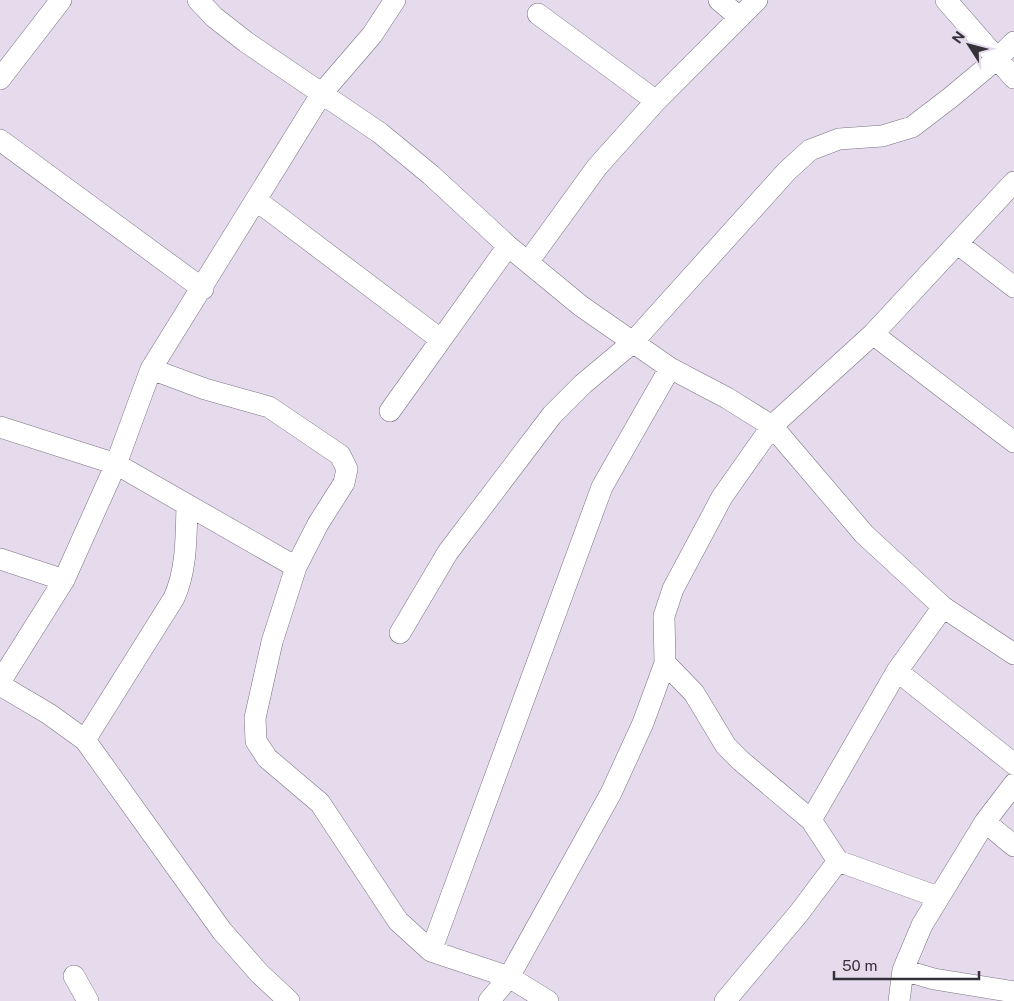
<svg xmlns="http://www.w3.org/2000/svg" width="1014" height="1001" font-family="'Public Sans',sans-serif">
	<rect width="100%" height="100%" fill="#e5dbed"/>
	<g fill="none" stroke-linecap="round" stroke-linejoin="round">
		<!-- street casing -->
		<g stroke="#7b7282" stroke-width="22">
			<path id="street" d="M198,0L214,17L246,42L380,133L431,175L508,246L581,306L670,368L727,398L772,426L864,534L943,607L1014,654
				M719,0L739,17
				M946,0L1014,78
				M538,14L656,101
				M0,79L61,0
				M0,140L203,289
				M256,200L440,339
				M958,244L1014,287
				M528,262L597,167L656,101L757,0
				M873,334L1014,442
				M151,369L205,389L269,407L340,455L347,469L344,483L318,524L296,567L272,642L255,718L256,741L267,758L320,803L398,921L431,951L509,977L548,1001
				M390,411L508,246
				M0,427L116,464L296,567
				M0,559L64,580
				M400,633L448,552L552,415L583,384L632,343L787,171L810,150L839,139L882,136L912,127L950,98L998,58L1014,42
				M665,663L694,693L726,746L741,761L811,820
				M897,671L1014,764
				M0,682L64,580L116,464L151,369L322,93L372,35L395,0
				M0,685L49,714L85,740L222,931L260,974L289,1001
				M85,740L174,598C187,569 186,537 187,505
				M985,822L1014,846
				M838,861L938,897
				M431,951L602,487L670,368
				M903,970L934,979L1014,992
				M74,976L88,1001
				M489,1001L509,977L611,793L643,723L665,663L664,616L673,589L722,497L772,426L873,334L1014,182
				M725,1001L799,913L838,861L811,820L897,671L943,607
				M899,1001L903,970L922,925L985,822L1014,784"/>
		</g>
		<!-- street -->
		<use href="#street" stroke="#fff" stroke-width="21"/>
	</g>
	<!-- north arrow -->
	<g transform="translate(969 45) rotate(306)" stroke="#e5dbed" stroke-width="4" paint-order="stroke">
	<path d="M0-4L9 19L0 12L-9 19Z" fill="#353138"/>
	<text y="-8" font-size="14" font-weight="bold" text-anchor="middle" fill="#353138">N</text>
	</g>
	<!-- scale -->
	<path d="M834 971v8h145v-8" fill="none" stroke="#353138" stroke-width="2.5"/>
	<text x="842" y="971" font-size="15" fill="#353138" stroke="#e5dbed" stroke-width="4" paint-order="stroke">50 m</text>
</svg>
